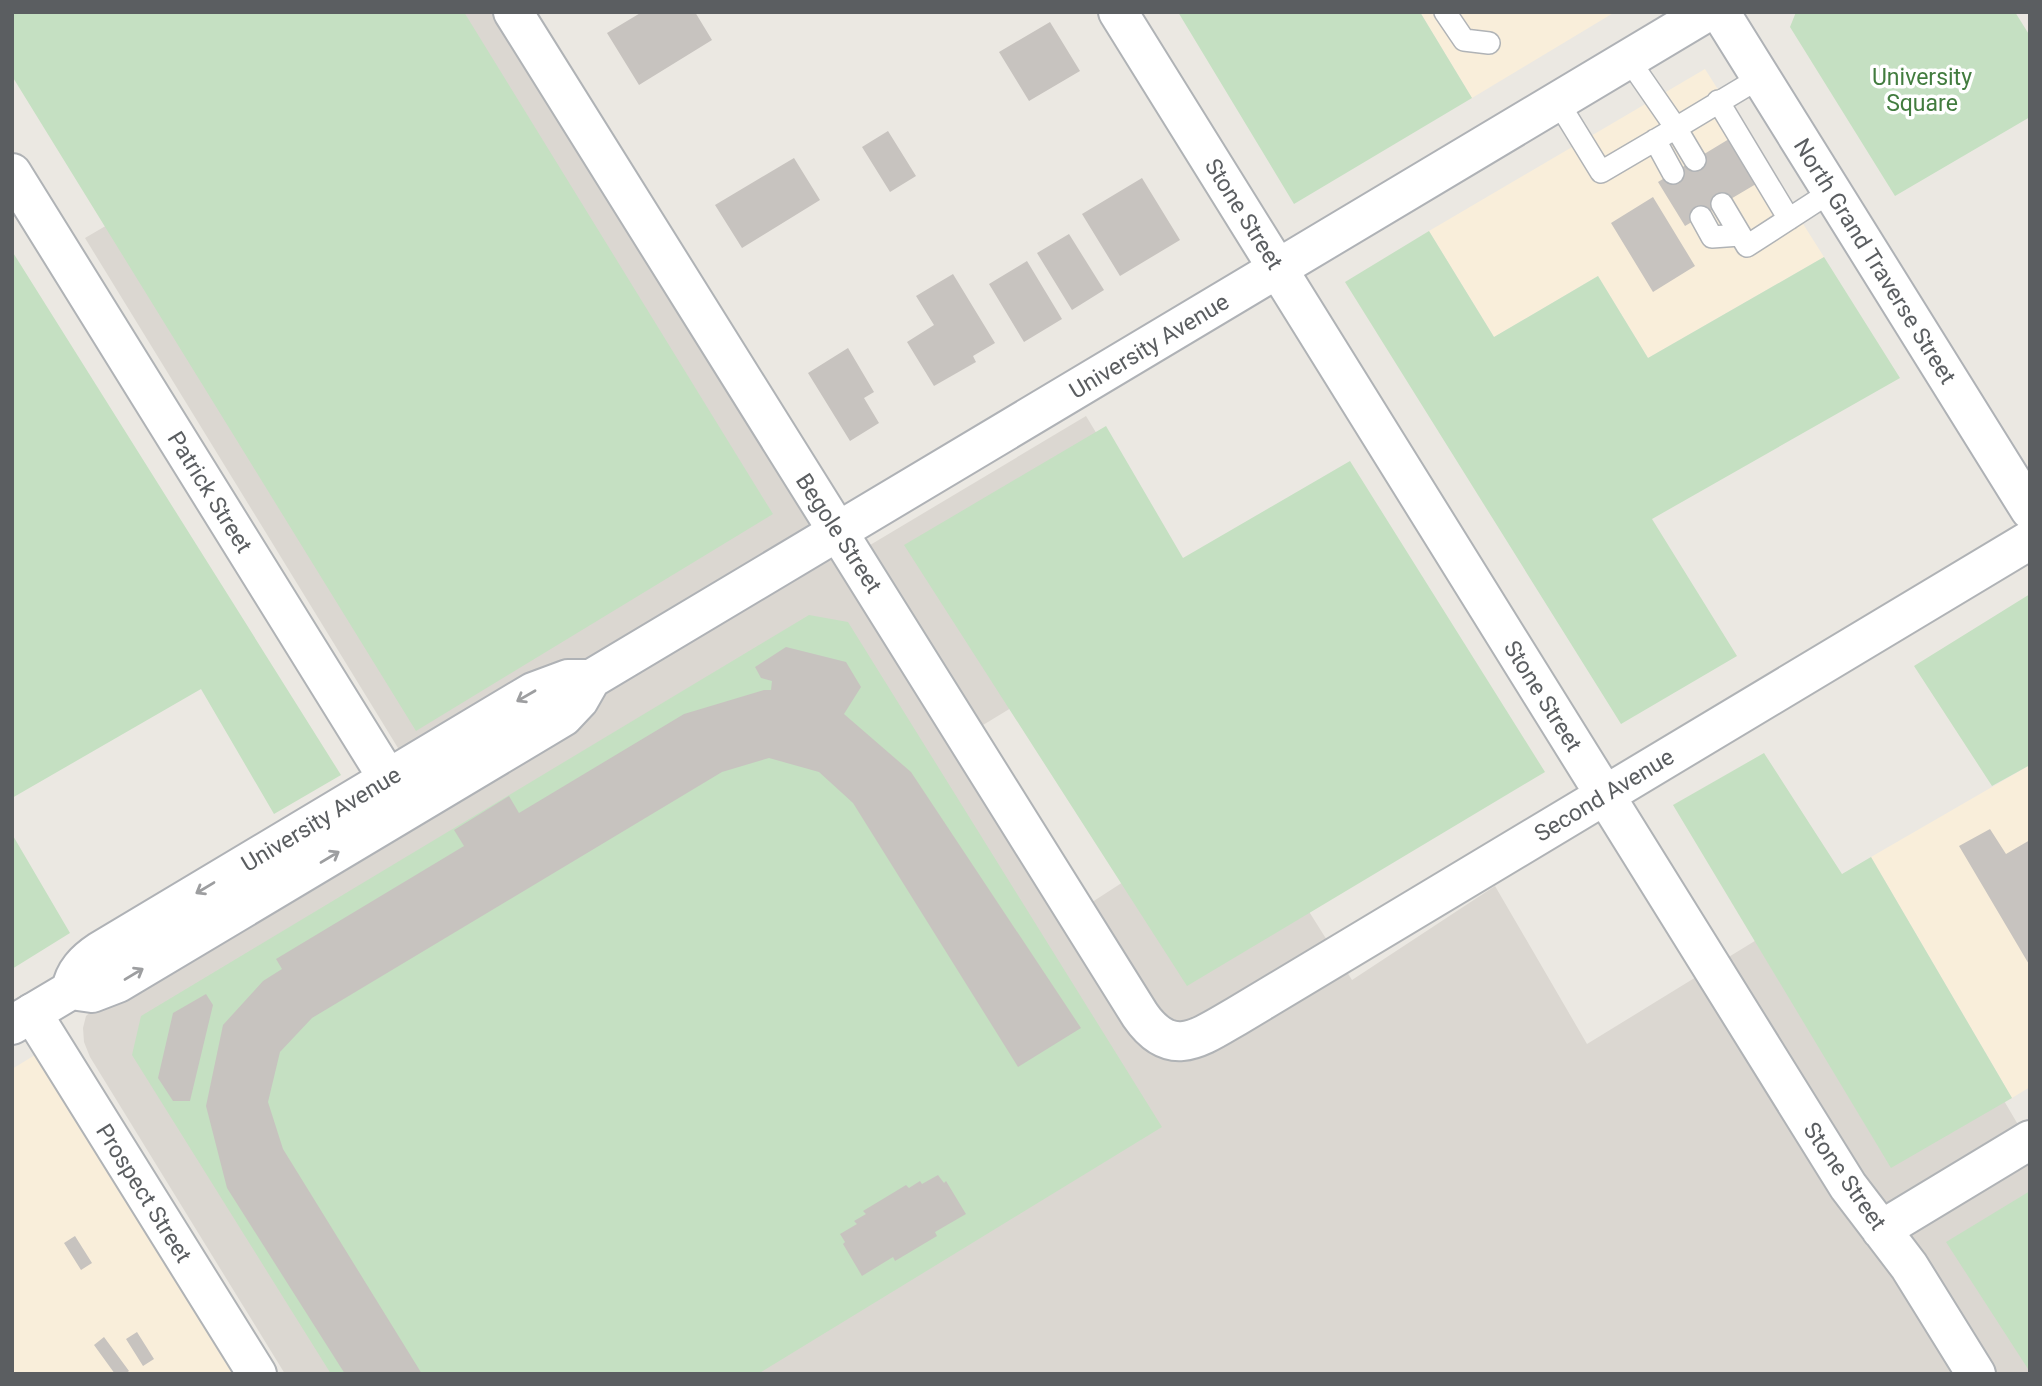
<svg xmlns="http://www.w3.org/2000/svg" width="2042" height="1386" font-family="Roboto,sans-serif">
	<rect width="100%" height="100%" fill="#ebe8e2"/>
	<!-- commercial -->
	<path fill="#f9eeda" d="M1420,12H1615L1472,98Z
		M1705,69L1824,257L1648,358L1598,276L1494,337L1429,231Z
		M2030,765V1087L2012,1098L1871,857Z
		M35,1055L236,1374H12V1069Z"/>
	<!-- education -->
	<path fill="#dbd7d1" d="M213,12H495L786,480L835,566L1086,416L1195,596L955,742L1066,919L1242,805L1352,980L1495,886L1587,1044L1869,871L2030,1145V1374H285L90,1057L84,1042L83,1028L86,1016L95,1008L433,805L85,238L278,125Z"/>
	<!-- green -->
	<path fill="#c5e0c2" d="M12,12H464L773,514L416,731L12,76Z
		M1178,12H1420L1472,98L1294,204Z
		M1796,12H2015L2030,36V117L1895,196L1790,27Z
		M1429,231L1494,337L1598,276L1648,358L1824,257L1900,378L1652,519L1737,656L1621,724L1345,282Z
		M12,251L341,775L274,814L201,689L12,798Z
		M1106,426L1183,558L1350,461L1545,772L1187,986L904,545Z
		M2030,594V765L1992,786L1914,666Z
		M809,615L848,622L1162,1127L758,1374H331L132,1055L141,1016Z
		M1764,753L1842,874L1871,857L2012,1098L1891,1168L1673,805Z
		M12,834L70,933L12,969Z
		M2030,1191V1372L1946,1242Z"/>
	<!-- building -->
	<path fill="#c7c3bf" d="M642,12H695L712,40L639,85L607,33Z
		M1050,22L1080,71L1029,101L999,52Z
		M888,131L916,176L890,192L862,147Z
		M1729,139L1756,184L1685,226L1658,182Z
		M794,158L820,200L742,248L715,205Z
		M1142,178L1180,240L1120,276L1082,214Z
		M1653,197L1695,266L1653,292L1611,223Z
		M1069,234L1104,290L1072,310L1037,253Z
		M1027,261L1062,319L1024,342L989,284Z
		M953,274L995,343L973,356L976,362L934,386L907,342L934,325L916,296Z
		M848,348L874,392L864,398L879,423L850,441L808,373Z
		M786,647L846,662L861,687L844,714L911,772L1081,1028L1018,1067L853,803L819,772L769,758L722,772L312,1018L280,1052L268,1102L283,1149L422,1374H345L227,1188L206,1106L223,1025L263,981L282,969L276,959L464,846L454,830L509,796L519,813L684,714L764,690H771L772,681L761,678L755,667Z
		M1990,829L2006,854L2030,840V966L1959,846Z
		M206,994L213,1005L190,1101H173L158,1078L173,1013Z
		M938,1175L944,1183L946,1181L966,1214L935,1232L937,1236L895,1261L893,1257L862,1276L843,1244L845,1242L840,1234L857,1224L854,1221L866,1214L863,1211L906,1185L909,1188L920,1181L922,1184Z
		M75,1236L92,1263L81,1270L64,1243Z
		M137,1332L154,1359L143,1366L126,1339Z
		M104,1337L129,1371L125,1374H115L94,1345Z"/>
	<g fill="none" stroke-linecap="round" stroke-linejoin="round">
		<!-- lane casing -->
		<g stroke="#b0b3b6" stroke-width="24">
			<path id="lane" d="M1445,12L1464,40L1489,43
				M1718,101L1789,219
				M1558,102L1601,172L1676,128L1629,60
				M1655,140L1673,173
				M1695,160L1676,128L1761,77
				M1722,204L1747,246L1832,191
				M1701,217L1712,237L1740,235"/>
		</g>
		<!-- street casing -->
		<g stroke="#b0b3b6" stroke-width="42">
			<path id="street" d="M513,12L1140,1015C1171,1060 1199,1038 1237,1016L2030,540
				M1118,12L1848,1186L1909,1266L1976,1374
				M12,173L405,806
				M32,1013L257,1374
				M1881,1230L2030,1140"/>
		</g>
		<!-- secondary casing -->
		<g stroke="#afb2b6" stroke-width="42">
			<path id="secondary" d="M1720,12L2030,510
				M71,990L92,993L118,983L563,717L579,700L591,679
				M12,1025L71,990C74,972 85,961 100,951L533,692L568,679H591L1707,12"/>
		</g>
		<!-- lane -->
		<use href="#lane" stroke="#fff" stroke-width="21"/>
		<!-- street -->
		<use href="#street" stroke="#fff" stroke-width="38"/>
		<!-- secondary -->
		<use href="#secondary" stroke="#fff" stroke-width="38"/>
	</g>
	<!-- one-way arrows -->
	<defs><path id="oneway-shaft" d="M-6 0H5M1.5-3L5.5 0L1.5 3" fill="none" stroke-width="1.6" stroke-linecap="round" stroke-linejoin="round" transform="scale(1.75)"/></defs>
	<g stroke="#9d9ea0">
		<use href="#oneway-shaft" transform="translate(526 696) rotate(150)"/>
		<use href="#oneway-shaft" transform="translate(330 857) rotate(-31)"/>
		<use href="#oneway-shaft" transform="translate(205 888) rotate(149)"/>
		<use href="#oneway-shaft" transform="translate(134 974) rotate(-31)"/>
	</g>
	<g text-anchor="middle" stroke-width="7" stroke-linejoin="round" paint-order="stroke">
		<!-- park labels -->
		<g font-size="23" fill="#427c3f" stroke="#fff">
			<text x="1922" y="85">University<tspan x="1922" dy="26">Square</tspan></text>
		</g>
		<!-- street labels -->
		<g font-size="23" fill="#5b5e61" stroke="#fff">
			<text transform="translate(1244 214) rotate(58)" y="8">Stone Street</text>
			<text transform="translate(1875 261) rotate(58)" y="8">North Grand Traverse Street</text>
			<text transform="translate(1149 346) rotate(-31)" y="8">University Avenue</text>
			<text transform="translate(210 492) rotate(58)" y="8">Patrick Street</text>
			<text transform="translate(839 533) rotate(57)" y="8">Begole Street</text>
			<text transform="translate(1543 696) rotate(58)" y="8">Stone Street</text>
			<text transform="translate(1604 795) rotate(-31)" y="8">Second Avenue</text>
			<text transform="translate(321 819) rotate(-31)" y="8">University Avenue</text>
			<text transform="translate(1845 1176) rotate(55)" y="8">Stone Street</text>
			<text transform="translate(144 1193) rotate(58)" y="8">Prospect Street</text>
		</g>
	</g>
	<!-- border -->
	<rect width="2042" height="1386" fill="none" stroke="#5b5e61" stroke-width="28"/>
</svg>
